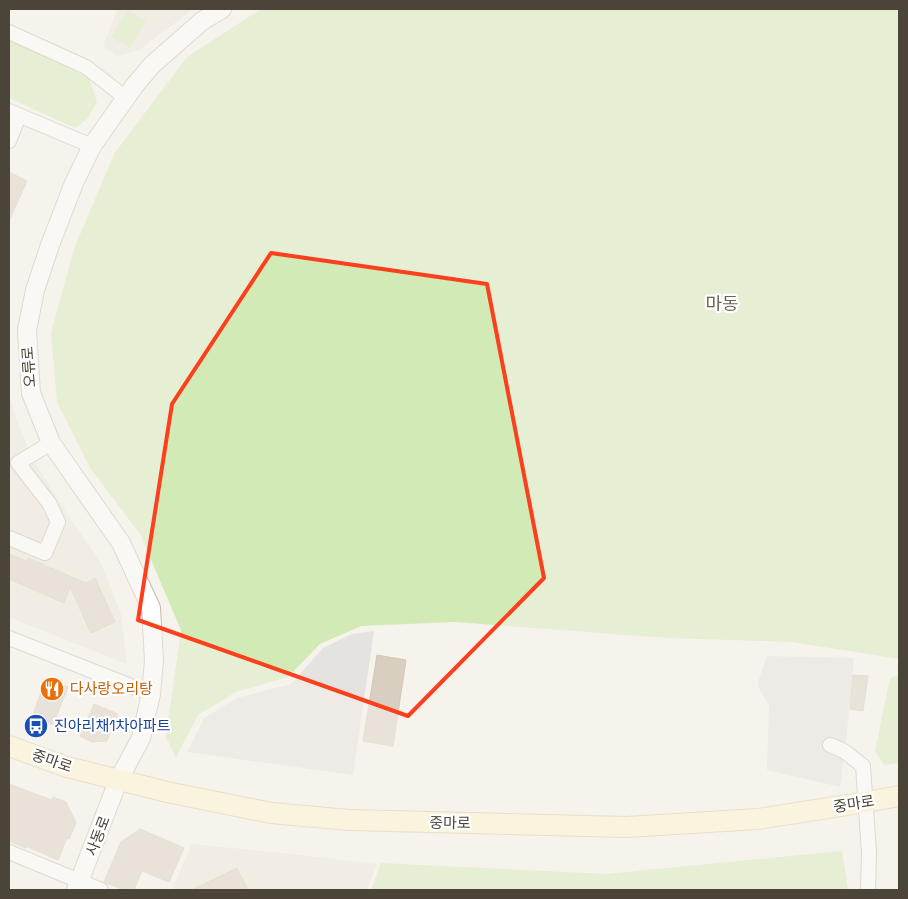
<svg xmlns="http://www.w3.org/2000/svg" width="908" height="899" font-family="'Space Grotesk','Noto Sans KR',sans-serif">
	<rect width="100%" height="100%" fill="#f6f3ec"/>
	<!-- residential -->
	<path fill="#eae5da" d="M118,9H193L139,50L117,56L103,46Z
		M9,396L15,416L32,458L69,517L101,563L121,614L127,664L9,617Z
		M192,844L292,854L377,864L367,890H172Z"/>
	<!-- green -->
	<path fill="#d2eab5" d="M261,9H899V659L792,642L667,638L455,622L361,626L320,644L288,677L236,692L198,715L176,757L166,737L181,630L140,534L90,468L57,402L51,333L74,249L114,154L187,57Z
		M127,10L146,21L130,48L111,37Z
		M9,38L89,78L97,102L87,119L75,128L9,98Z
		M899,675V763L884,765L875,751L890,678Z
		M842,851L848,890H371L381,863L606,874Z"/>
	<!-- parking -->
	<path fill="#e5e3e0" d="M374,631L353,775L187,752L204,718L237,698L291,684L323,648L352,634Z
		M767,656L854,658L847,732L840,787L767,770L769,706L757,685Z"/>
	<!-- building -->
	<path fill="#d8cfc1" stroke="#d3c7b4" d="M9,172L27,181L9,221Z
		M9,554L27,561L28,558L86,583L95,578L115,622L91,633L70,587L64,603L9,579Z
		M377,655L406,660L393,746L363,741Z
		M853,675L868,676L863,711L850,709Z
		M46,679L68,687L53,725L32,717Z
		M94,704L118,714L107,741L92,742L80,736Z
		M9,784L52,800L53,797L66,802L76,823L69,839L67,838L58,860L26,846V848L9,841Z
		M140,829L184,848L169,882L142,871L134,890H124L104,882L121,842Z
		M237,868L248,890H192Z"/>
	<g fill="none" stroke-linecap="round" stroke-linejoin="round">
		<!-- minor casing -->
		<g stroke="#c2bbae" stroke-width="16">
			<path id="minor" d="M9,32L86,67L126,98
				M9,111L92,146
				M9,141L19,116
				M9,538L45,553L58,522L49,503L18,463L51,443
				M9,638L151,694
				M830,745L844,751L863,766L869,853L868,890
				M9,852L101,890"/>
		</g>
		<!-- tertiary casing -->
		<g stroke="#c2bbae" stroke-width="20">
			<path id="tertiary" d="M76,890L118,781L141,738L151,694L154,660L151,608L121,543L51,443L31,393L27,330L35,290L50,245L74,183L92,146L135,85L152,65L202,21L222,9"/>
		</g>
		<!-- secondary casing -->
		<g stroke="#d6c79b" stroke-width="22">
			<path id="secondary" d="M9,746L67,767L167,792L271,813L349,820L626,827L758,819L866,802L899,796"/>
		</g>
		<!-- minor -->
		<use href="#minor" stroke="#fff" stroke-width="14"/>
		<!-- tertiary -->
		<use href="#tertiary" stroke="#fff" stroke-width="18"/>
		<!-- secondary -->
		<use href="#secondary" stroke="#fff3cd" stroke-width="20"/>
	</g>
	<!-- marked area -->
	<path d="M0 0H908V899H0ZM271,253L487,284L544,578L408,716L138,620L172,404Z" fill="#f6f3ec" fill-opacity=".55" fill-rule="evenodd"/>
	<path fill="none" stroke="#fc3f1d" stroke-width="4" stroke-linejoin="round" d="M271,253L487,284L544,578L408,716L138,620L172,404Z"/>
	<!-- icons -->
	<defs>
		<g id="restaurant-disc" transform="scale(1.25)"><circle r="9.5" fill="#e8710a" stroke="#fff"/><path d="M-5-6h1v4h1v-4h1v4h1v-4h1v5L-1.5 .5V6h-2V.5L-5-1ZM5-6V6H3V1.5H1.5Q1.5-4 5-6Z" fill="#fff"/></g>
		<g id="bus-disc" transform="scale(1.25)"><circle r="9.5" fill="#1a4fb4" stroke="#fff"/><path d="M-5-6H5V4H4V6H2V4H-2V6H-4V4H-5ZM-3.5-4V0h7V-4ZM-3.5 1.2v1.5H-2V1.2ZM2 1.2v1.5H3.5V1.2Z" fill="#fff"/></g>
	</defs>
	<g fill-rule="evenodd">
		<use href="#restaurant-disc" x="52" y="689"/>
		<use href="#bus-disc" x="36" y="726"/>
	</g>
	<g text-anchor="middle" stroke-width="4.5" stroke-linejoin="round" paint-order="stroke">
		<!-- street labels -->
		<g font-size="15" fill="#4b4439" stroke="#fff">
			<text transform="translate(29 367) rotate(-94)" y="5">오류로</text>
			<text transform="translate(52 761) rotate(19)" y="5">중마로</text>
			<text transform="translate(854 804) rotate(-9)" y="5">중마로</text>
			<text transform="translate(450 823) rotate(1)" y="5">중마로</text>
			<text transform="translate(98 836) rotate(-69)" y="5">사동로</text>
		</g>
		<!-- food labels -->
		<g font-size="15" fill="#c56008" stroke="#fff" text-anchor="start">
			<text x="70" y="694">다사랑오리탕</text>
		</g>
		<!-- transit labels -->
		<g font-size="15" fill="#164399" stroke="#fff" text-anchor="start">
			<text x="54" y="731">진아리채1차아파트</text>
		</g>
		<!-- quarter labels -->
		<g font-size="18" fill="#6e6250" stroke="#fff">
			<text x="722" y="310">마동</text>
		</g>
	</g>
	<!-- border -->
	<rect width="908" height="899" fill="none" stroke="#4b4439" stroke-width="20"/>
</svg>
